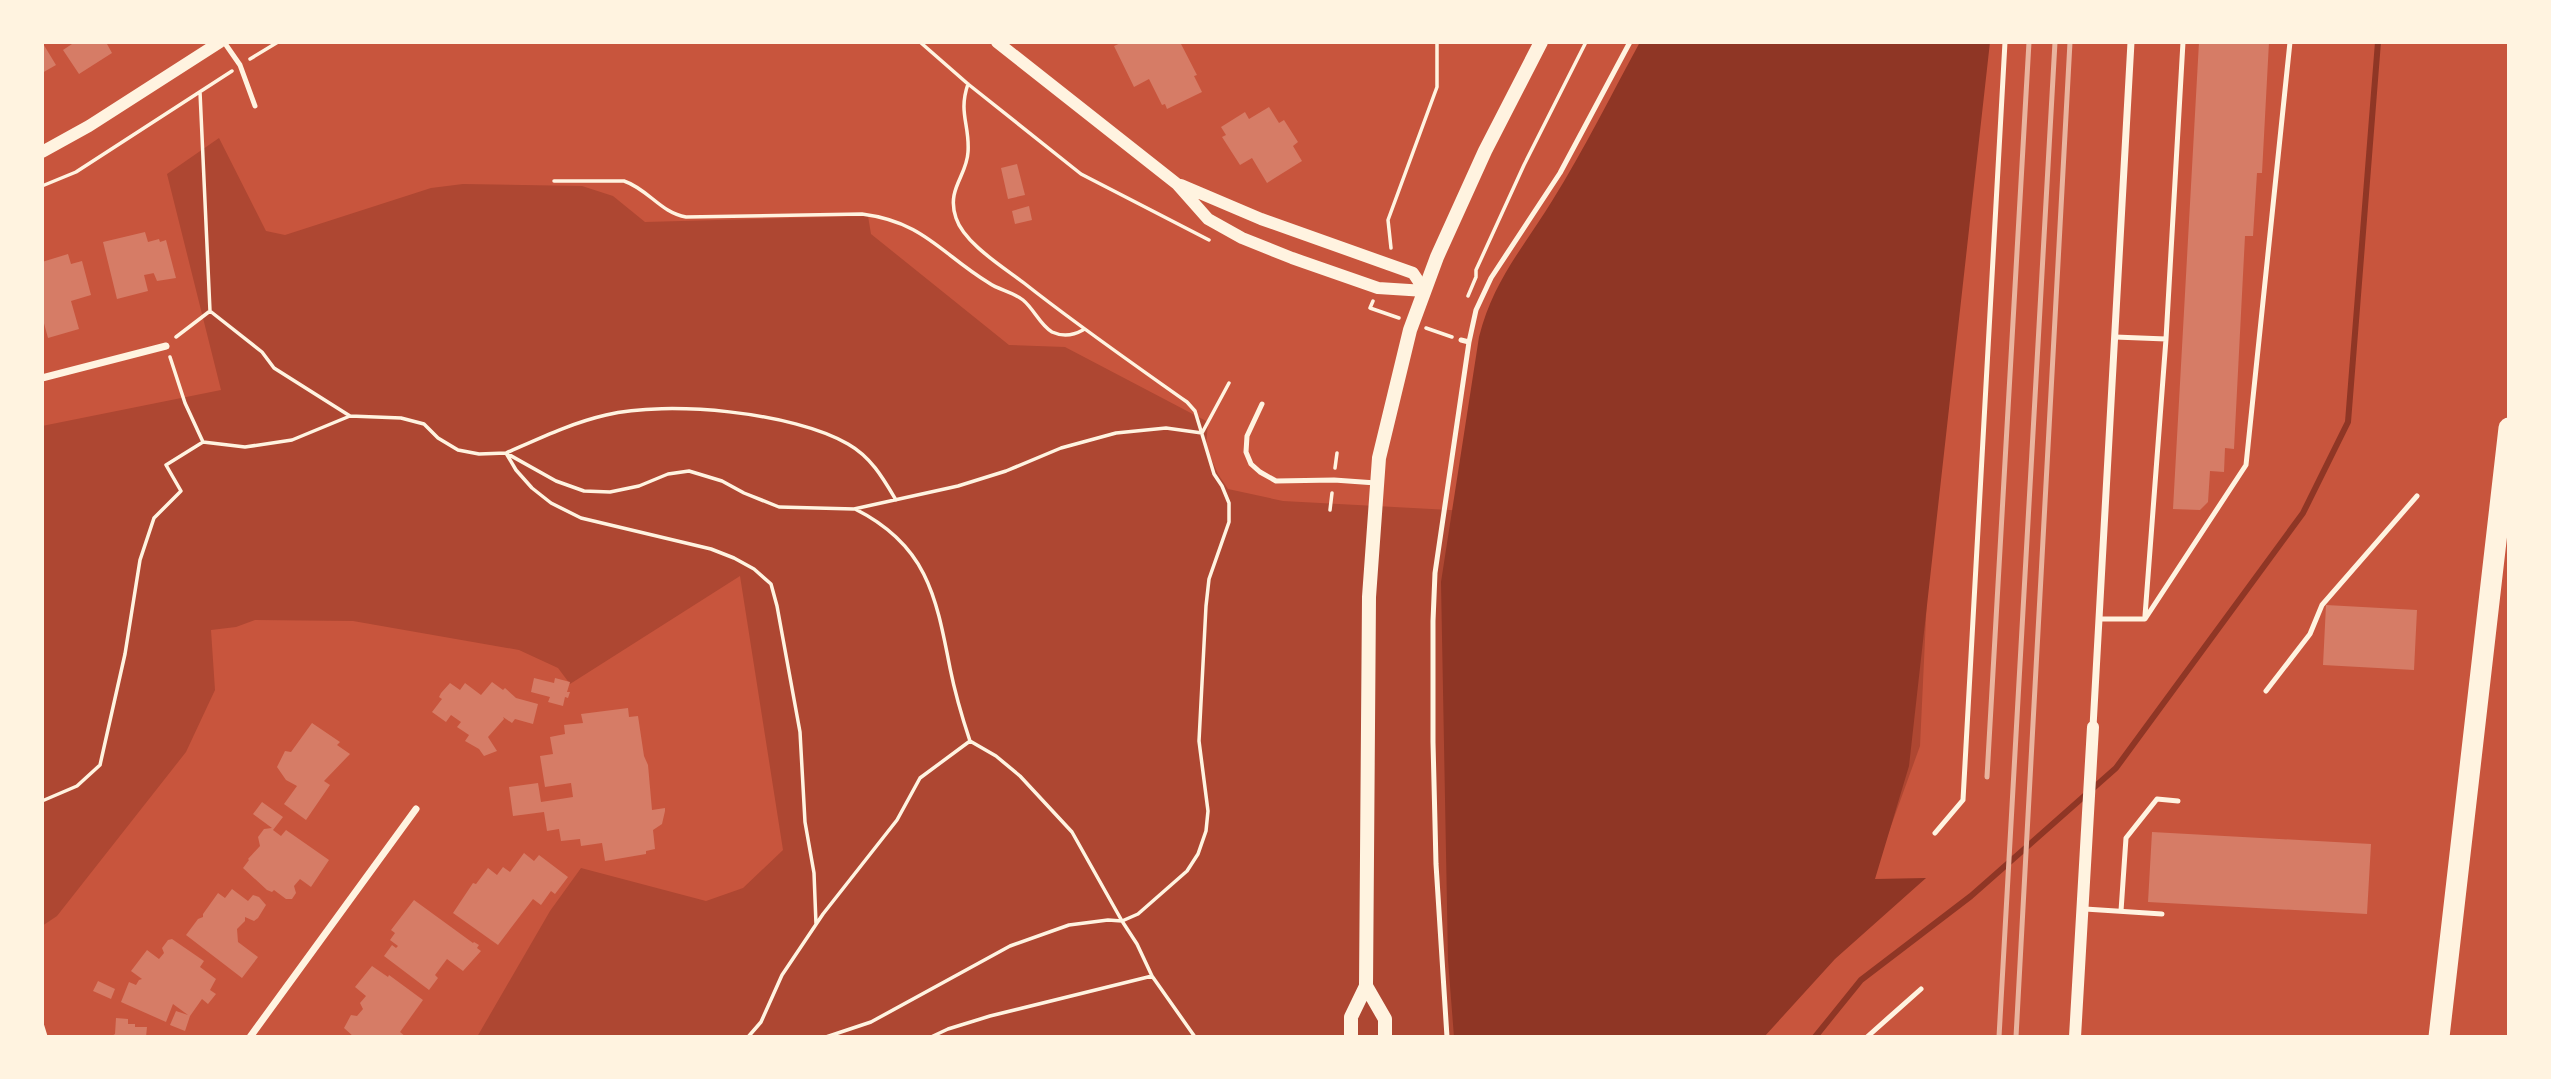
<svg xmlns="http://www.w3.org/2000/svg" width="2551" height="1079" font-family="'Sofia Sans Condensed',sans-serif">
	<rect width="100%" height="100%" fill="#c8553d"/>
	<!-- green -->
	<path fill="#ae4732" d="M1953,42L1920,746L1874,873L1697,1037H477L550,911L581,868L706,901L743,888L783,850L740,576L570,684L558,668L519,650L353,621L255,620L236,627L211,630L215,690L186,752L57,916L42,926V426L221,390L167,174L219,138L266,231L285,235L431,188L463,184L582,186L613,196L645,222L868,216L871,234L1009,345L1065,347L1208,422L1206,447L1218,474L1228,489L1283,501L1487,512Z"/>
	<!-- water -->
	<path fill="#8f3625" d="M1640,42H1990L1909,766L1875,879L1926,878L1835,959L1764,1037H1454L1448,960L1441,582L1479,337C1493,281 1523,248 1552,201C1584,150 1611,95 1640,42Z"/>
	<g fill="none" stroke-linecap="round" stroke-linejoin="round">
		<!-- stream -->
		<path stroke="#8f3625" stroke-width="6" d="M1815,1037L1861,980L1971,896L2116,768L2303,513L2348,422L2378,42"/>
	</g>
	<!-- building -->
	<path fill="#d67c66" d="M42,42L56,65L42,73Z
		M75,42H111L107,44L112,53L79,74L63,50Z
		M1123,42H1180L1197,75L1194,76L1202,92L1167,109L1165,104L1162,105L1149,79L1134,87L1114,46Z
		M2199,42H2269L2262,173H2257L2253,236H2245L2234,449L2225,448L2224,472L2210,471L2208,502L2200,510L2173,509Z
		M1269,107L1279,123L1284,120L1298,142L1293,146L1302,161L1267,183L1252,158L1240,165L1222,137L1226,135L1221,127L1245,112L1249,119Z
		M1017,164L1025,195L1008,199L1001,168Z
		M1029,206L1032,220L1015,224L1012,211Z
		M145,232L148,242L159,239L160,242L166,240L176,278L157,281L152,269L154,273L144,275L148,291L117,299L103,242Z
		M68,254L71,264L82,261L91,295L71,301L79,329L48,338L42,316V262Z
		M2326,605L2417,610L2414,670L2323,665Z
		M534,678L554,683L555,678L570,682L567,692H570L568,698L565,697L563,706L548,702L550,697L531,692Z
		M492,682L503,690L505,688L516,698L538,704L533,724L515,719L512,723L503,717L504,719L488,737L497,751L484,756L479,749L465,741L469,735L457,727L461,722L451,715L446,722L432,712L442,699L439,697L441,693L450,683L460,690L465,683L481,695Z
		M628,708L629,717L638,716L644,756L648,765L652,810L665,808V811L662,824L653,830L655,849L646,851V854L605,861L602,843L581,846L580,839L561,841L559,829L547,831L544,812L513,816L509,787L538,783L541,802L573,797L571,783L545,787L540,756L553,754L550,737L565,734L564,725L583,723L581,714Z
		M312,723L340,742L337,745L350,754L324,781L330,785L306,820L284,804L297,786L286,780L277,767L285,751L291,752Z
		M262,802L283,817L273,830L281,836L286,830L329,860L311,887L300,879L294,886L296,893L292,899H286L274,890L272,892L267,890L243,868L249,860L248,859L260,846L258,837L264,829L272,828L253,814Z
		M2152,832L2371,844L2367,914L2148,902Z
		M524,853L534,861L539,855L568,877L555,894L551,891L541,905L533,899L498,945L453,913L473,883L476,884L488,868L497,875L503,867L510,872Z
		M232,889L248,901L253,895L259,897L266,905L258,918L254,921L245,917V921L237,929L238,942L258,957L242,978L186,935L198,919L203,917V914L218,893L225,898Z
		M414,900L473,943L474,942L479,945L477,948L481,951L463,971L447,959L435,975L438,978L429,990L384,956L392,945L396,948L398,946L390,940L395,933L391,930Z
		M172,939L204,961L200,967L216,979L210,990L216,994L208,1004L202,999L190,1016L185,1031L170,1025L176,1011L188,1015L173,1004L166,1022L121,1002L129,982L136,985L139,980L142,979L131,971L147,950L159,959L164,953L162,948L168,940Z
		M372,966L388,977L389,975L423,1000L400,1032L406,1037H354L344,1028L351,1015L357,1016L363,1009L360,1003L366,996L355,987Z
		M98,981L115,989L111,999L93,991Z
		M116,1018L128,1019V1024H135V1027H147L146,1037H110L115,1034Z"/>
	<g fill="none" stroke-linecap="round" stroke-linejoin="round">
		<!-- path -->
		<path stroke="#fff3e0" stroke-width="3.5" d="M920,42L968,84L1081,174L1209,240
			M250,59L278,42
			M200,92L210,311L262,352L274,368L350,416
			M554,181H624C648,189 661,213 686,217L862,214C924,222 940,253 989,283C999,290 1013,292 1023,300C1034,309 1040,325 1052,332C1063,337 1074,335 1083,330
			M42,186L76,172L232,71
			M1391,248L1388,220L1437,87V42
			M1476,276V270L1524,165L1586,42
			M1468,296L1476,277
			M1373,301L1370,308L1399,318
			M1426,328L1452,337
			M176,337L210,311
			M1202,433L1229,383
			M203,442L245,447L292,440L350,416L401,418L424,424L438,438L458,450L479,454L506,453L556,481L584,491L610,492L639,486L668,474L689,471L722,481L744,493L779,507L854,509L958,486L1006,471L1061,448L1116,433L1166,428L1202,433
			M1335,468L1337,453
			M1330,510L1332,493
			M970,741L996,756L1020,776L1072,832L1122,921L1137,944L1152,976L1195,1037
			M42,801L77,786L100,765L125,654L140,560L154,518L181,491L166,465L203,442L185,403L170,357
			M816,924L814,873L805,822L800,732L777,606L771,584L754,569L734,558L711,549L581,518L551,503L532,488L516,470L506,453C538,439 571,423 606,415C667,400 793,412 848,444C871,457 883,478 896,500
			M42,1024L46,1037
			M748,1037L761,1022L782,975L823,914L897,820L920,778L970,741C962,717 955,693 950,668C936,596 927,545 855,509
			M826,1037L871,1022L1010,946L1069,925L1108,920L1122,921L1138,914L1187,871L1198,854L1206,831L1208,811L1199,741L1206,606L1209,579L1229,522V503L1222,486L1214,474L1195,411L1187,402C1132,363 1077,325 1024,283C1003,267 964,243 956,218C946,189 967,176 968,152C970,125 958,113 968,84
			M931,1037L948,1029L990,1016L1152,976"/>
		<!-- service -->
		<path stroke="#fff3e0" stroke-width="5" d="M224,42L240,65L255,106
			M2115,337L2166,339L2183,42
			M1461,340L1469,342L1476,310L1491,278L1560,173L1630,42
			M1262,404L1247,436L1246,452L1251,464L1260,472L1276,481L1334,480L1376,483
			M2145,616L2166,339
			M2099,619H2145L2246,465L2290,42
			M2266,691L2310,634L2322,605L2417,496
			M1935,833L1963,800L2005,42
			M2085,909L2162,914
			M2121,911L2126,838L2157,799L2178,801
			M1447,1037L1436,864L1433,742V621L1435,573L1469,342
			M1867,1037L1921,989"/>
		<!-- minor -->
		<path stroke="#fff3e0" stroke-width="7" d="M42,378L166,346
			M2093,727L2131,42
			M250,1037L416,809"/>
		<!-- tertiary -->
		<path stroke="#fff3e0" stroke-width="12" d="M997,42L1177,184L1208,219L1242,238L1292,258L1378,288L1425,291
			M42,152L89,126L220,42
			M1181,185L1261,219L1413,273L1425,291
			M2075,1037L2093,727"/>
		<!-- secondary -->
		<path stroke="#fff3e0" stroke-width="14" d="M1366,986L1385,1019V1037
			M1351,1037V1017L1366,986L1369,597L1379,458L1410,330L1437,257L1485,151L1541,42"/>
		<!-- motorway -->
		<path stroke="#fff3e0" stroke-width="21" d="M2439,1037L2509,428"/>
		<!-- rail -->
		<path stroke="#e9b49f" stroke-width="5" d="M1987,777L2029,42
			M1999,1037L2055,42
			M2016,1037L2070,42"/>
	</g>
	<!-- border -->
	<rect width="2551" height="1079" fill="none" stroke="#fff3e0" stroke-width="88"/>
</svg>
